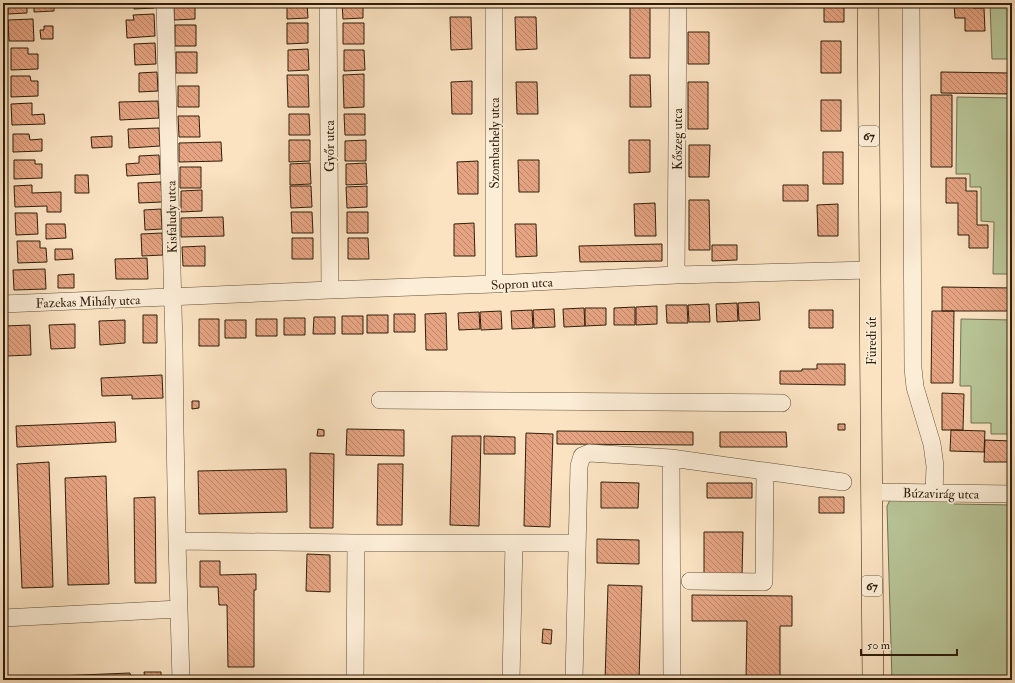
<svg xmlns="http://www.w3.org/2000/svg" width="1015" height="683" font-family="'IM FELL Double Pica',serif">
	<defs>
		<pattern id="building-back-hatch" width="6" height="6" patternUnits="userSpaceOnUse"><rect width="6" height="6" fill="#e6a482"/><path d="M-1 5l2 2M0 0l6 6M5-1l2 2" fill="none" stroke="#bb8569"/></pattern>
	</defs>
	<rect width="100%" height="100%" fill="#fbe3c2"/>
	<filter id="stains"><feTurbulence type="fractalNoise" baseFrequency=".005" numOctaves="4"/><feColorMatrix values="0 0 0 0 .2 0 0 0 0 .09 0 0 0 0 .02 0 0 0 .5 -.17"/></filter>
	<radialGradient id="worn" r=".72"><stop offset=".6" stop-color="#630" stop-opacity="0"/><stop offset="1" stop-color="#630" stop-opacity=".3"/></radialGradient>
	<!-- park -->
	<path fill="#b8c598" stroke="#747251" d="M990,3H1012V59H992Z
		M957,97L1012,98V274H993L994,222L981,221V187H970V174H956Z
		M961,319L1012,320V434H991V423H971V386H960Z
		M954,497V504L1012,505V680H892L887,506L890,500Z"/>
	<!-- building -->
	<path fill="url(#building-back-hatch)" stroke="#2f1e0a" d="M8,3H27V13L8,14Z
		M34,3H54V11L34,12Z
		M128,3H154V8L134,9V4H128Z
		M174,3H195V19L174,20Z
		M287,3H307L308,18L287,19Z
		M342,3H363V18L343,19Z
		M689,3H710V7H689Z
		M824,3H844V22H824Z
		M954,3H973V8H984L985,31H965V18H955Z
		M630,7H650V58H630Z
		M154,14L155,36L127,38L126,20H134L133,15Z
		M450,17H471L472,49L451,50Z
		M515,17H536L537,49L516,50Z
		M33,19L34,41H9L8,20Z
		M287,23H308V43L287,44Z
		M343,23H364V44H343Z
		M175,25H196V46H175Z
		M44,26H53V39H41L40,30H44Z
		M688,32H709V64H688Z
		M821,41H841V73H821Z
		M155,43L156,64L135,65L134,44Z
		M11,48H28V54H38V69L11,70Z
		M308,49L309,70L288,71V50Z
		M344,50H364L365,70L344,71Z
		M176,52H197V73H176Z
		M157,72L158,91L139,92V73Z
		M941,72L1010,73V94L941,93Z
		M364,74V107L344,108L343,75Z
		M287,75H308L309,107H288Z
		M630,75H650L651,107H630Z
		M11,76H30L31,81H38V96L11,97Z
		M472,81V114H452L451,82Z
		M516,82H537L538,114H517Z
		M688,82H708V129H688Z
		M178,86H199V107H178Z
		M931,95H952V167H931Z
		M821,100H841V131H821Z
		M158,101L159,118L120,120L119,102Z
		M32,103V115L44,114L45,124L12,125L11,104Z
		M289,114H309L310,135H289Z
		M344,114H365V135H345Z
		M178,116H199L200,137H179Z
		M159,128L160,146L129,148L128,129Z
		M13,134H29L30,140L42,139V151L13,152Z
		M112,136V147L92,148L91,137Z
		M289,140H310V161L289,162Z
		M366,140V161H345V141Z
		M629,140H650V172L629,173Z
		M221,142L222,161L179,162V143Z
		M689,145H710L709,177H689Z
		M823,152H843V184H823Z
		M159,155L160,174L127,176L126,164L139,163V156Z
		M14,160H35V164H42V178L14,179Z
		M518,160H539V192H519Z
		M478,161V194H458L457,162Z
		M310,163L311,184L290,185V164Z
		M366,163L367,184L346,185V164Z
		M180,167H201V188H180Z
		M75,175H88L89,193H75Z
		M946,178H966V191H977V225H988V248H969V235H958V203H946Z
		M161,182L162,202L139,203L138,183Z
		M32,185V193L61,192V212H47V206L15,207L14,186Z
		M783,185H808V201H783Z
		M290,186H311L312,207L291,208Z
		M367,186V207L347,208L346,187Z
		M202,190V211L181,212V191Z
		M689,200H709L710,250H689Z
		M655,203L656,236H635L634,204Z
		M838,204V236H818L817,205Z
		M161,209L162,229L145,230L144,210Z
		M291,212H312L313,233H292Z
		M347,212H368V233H347Z
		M15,213H37L38,234L16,235Z
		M223,217L224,236L181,237V218Z
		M474,223L475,256H454V224Z
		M46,224H65L66,238L46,239Z
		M515,224H536L537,256L516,257Z
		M162,233L163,255L142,256L141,234Z
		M292,238H313V259H292Z
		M348,238H368L369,259H348Z
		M17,241H40V248H46L47,262L18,263Z
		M662,244V261L580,262L579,246Z
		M712,245H737V260L712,261Z
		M205,246V266H183L182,247Z
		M55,249H72L73,259L55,260Z
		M147,258L148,279H116L115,259Z
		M45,269L46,289L14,290L13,270Z
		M74,274V288H58V275Z
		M942,287L1012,288V311H942Z
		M759,302L760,320L739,321L738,303Z
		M737,303L738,321L717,322L716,304Z
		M709,304L710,322H689L688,305Z
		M666,305H687L688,323H667Z
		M657,306V324L636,325V307Z
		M635,307V325H614V308Z
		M584,308L585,326L564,327L563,309Z
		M585,308H606V325L585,326Z
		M554,309L555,327L534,328L533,310Z
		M532,310L533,328L512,329L511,311Z
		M809,310H833V328H809Z
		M501,311L502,329L481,330L480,312Z
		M932,311H954L953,383H931Z
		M479,312L480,329L459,330L458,313Z
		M446,313L447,350H426L425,314Z
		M394,314H415V332H394Z
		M143,315H157V343H143Z
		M367,315H388V333H367Z
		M342,316H363V334H342Z
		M314,317H335V334H313Z
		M284,318H305V335H284Z
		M199,319H219V346H199Z
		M256,319H277V336H256Z
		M125,320V343L100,345L99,321Z
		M225,320H246V338H225Z
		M75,324V348L51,349L49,325Z
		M30,325L31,355L6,356L4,326Z
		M817,364H845V385L780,384V371H802V369H817Z
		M162,375L163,398L132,399V395L102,396L101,378Z
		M942,393L964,394L963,430H942Z
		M192,401H199V408L192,409Z
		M115,422L116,442L17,447L16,426Z
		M838,424H845V430H838Z
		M318,429L324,430V436H317Z
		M347,429L404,430V456L346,455Z
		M951,430L985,431L984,452L950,451Z
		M557,431L693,432V445L557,444Z
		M720,432H786L787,447H720Z
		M526,433L553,434L550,527L524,526Z
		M452,436H481L479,526L450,525Z
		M484,436L515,437V454H484Z
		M985,440L1012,441V462H984Z
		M310,453L334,454L333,528H310Z
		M49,462L53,587L22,588L17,464Z
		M378,464H403L402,525H377Z
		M286,469L287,512L199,514L198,471Z
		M106,476L109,584L68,585L65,478Z
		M601,482L639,483L638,508H601Z
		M707,483H752V498H707Z
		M155,497L156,583H135L134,498Z
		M819,497H844V513H819Z
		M704,532H743L742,576H704Z
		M597,539L639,540V564L597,563Z
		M307,554L330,555V592L306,591Z
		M200,561H220V575L256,574V590H254V667H228L227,605H219L218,587H200Z
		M608,585L642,586L639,680H605Z
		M692,595L792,596V626H780V679H799V680H694V679L746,680L747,621H692Z
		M543,629L552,630L551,644L542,643Z
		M144,672H161V680H145Z
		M130,673L131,680H31V677Z"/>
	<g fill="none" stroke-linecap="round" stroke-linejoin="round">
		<!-- minor casing -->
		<g stroke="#624f38" stroke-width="18">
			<path id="minor" d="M165,3L174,346L175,431L177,541L356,543H577
				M328,3L330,290
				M494,3V284
				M911,3L913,368L915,387L932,444L935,466L934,493
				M676,275L678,3
				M3,304L330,290L494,284L676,275L870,270
				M380,400L782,403
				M871,492L1012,494
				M177,541L181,680
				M690,581L764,582L765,471
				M3,618L179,609
				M355,680L356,543
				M511,680L514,543
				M574,680L579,466L582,456L589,453L671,458
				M672,680L671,458L843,482"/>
		</g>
		<!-- major casing -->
		<g stroke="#2f1e0a" stroke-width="22">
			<path id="major" d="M868,3C871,229 870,454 873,680"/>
		</g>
		<!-- minor -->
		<use href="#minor" stroke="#fcedd7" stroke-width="17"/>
		<!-- major -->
		<use href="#major" stroke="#fbe3c2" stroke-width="21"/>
	</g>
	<g text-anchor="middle" stroke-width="3.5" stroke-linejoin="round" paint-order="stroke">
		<!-- shield labels -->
		<g fill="#fcedd7" stroke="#6c5c48" stroke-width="1">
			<rect x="859" y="126" width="20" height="20" rx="3"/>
			<rect x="862" y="576" width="20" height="20" rx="3"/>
		</g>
		<g font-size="12" font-weight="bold" fill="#2f1e0a">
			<text x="869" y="140">67</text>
			<text x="872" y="590">67</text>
		</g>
		<!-- street labels -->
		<g font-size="13" fill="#2f1e0a" stroke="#fcedd7">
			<text transform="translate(677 139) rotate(-90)" y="5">Kőszeg utca</text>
			<text transform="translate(494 143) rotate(-90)" y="5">Szombathely utca</text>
			<text transform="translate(329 146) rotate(-90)" y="5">Győr utca</text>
			<text transform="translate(171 217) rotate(-91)" y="5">Kisfaludy utca</text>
			<text transform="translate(522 283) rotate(-3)" y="5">Sopron utca</text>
			<text transform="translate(88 301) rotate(-2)" y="5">Fazekas Mihály utca</text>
			<text transform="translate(871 341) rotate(-90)" y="5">Füredi út</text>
			<text transform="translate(941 493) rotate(1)" y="5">Búzavirág utca</text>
		</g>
	</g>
	<!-- margin -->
	<rect width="1015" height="683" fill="none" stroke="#fbe3c2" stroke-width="16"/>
	<rect x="4" y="4" width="1007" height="675" fill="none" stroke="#2f1e0a" stroke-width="2"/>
	<rect x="8" y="8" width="999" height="667" fill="none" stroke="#2f1e0a"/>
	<!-- scale -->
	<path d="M861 649v6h96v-6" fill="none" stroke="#2f1e0a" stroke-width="2"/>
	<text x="867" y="649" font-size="12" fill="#2f1e0a" stroke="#fcedd7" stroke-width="3" paint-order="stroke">50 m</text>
	<rect width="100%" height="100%" filter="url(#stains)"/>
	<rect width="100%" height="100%" fill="url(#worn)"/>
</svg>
